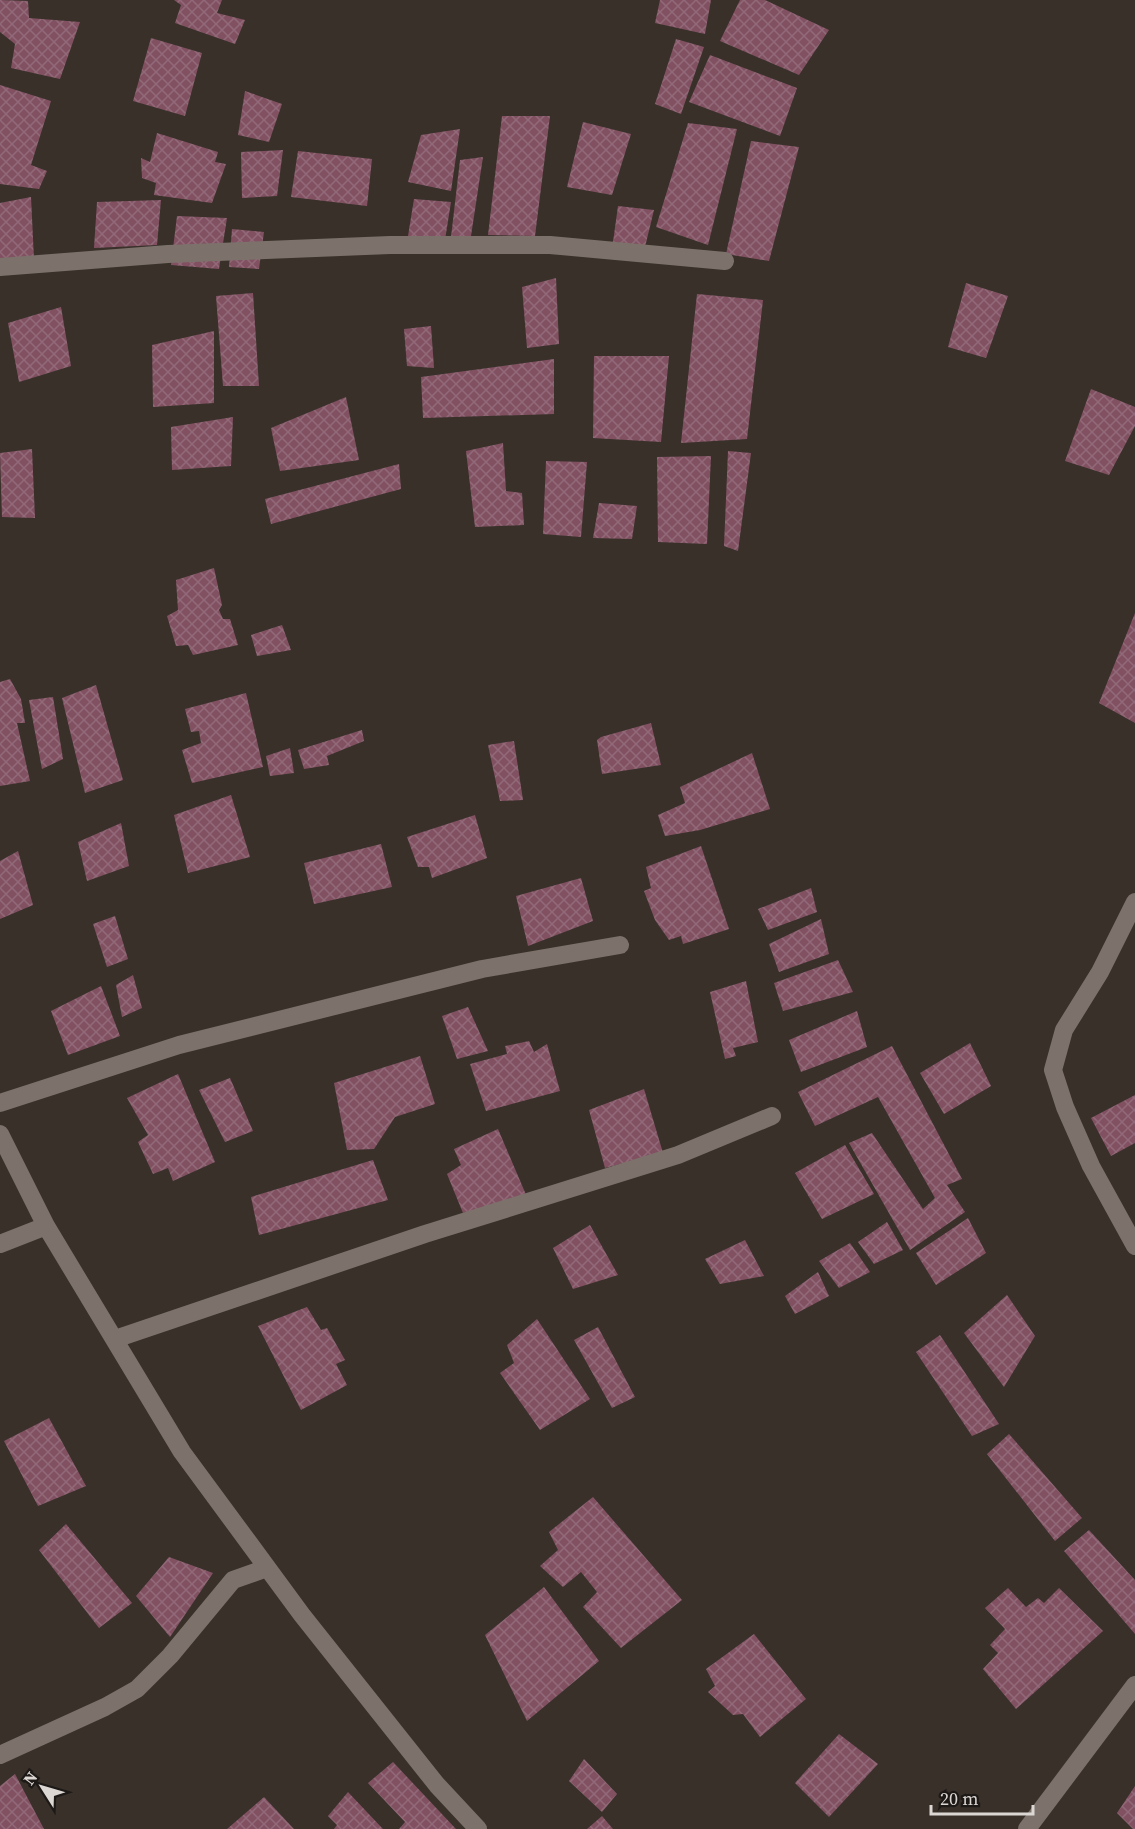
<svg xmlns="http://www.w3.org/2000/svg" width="1135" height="1829" font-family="'Source Serif 4',serif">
	<defs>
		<pattern id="building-cross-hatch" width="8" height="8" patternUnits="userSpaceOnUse" patternTransform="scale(1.5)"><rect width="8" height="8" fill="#815162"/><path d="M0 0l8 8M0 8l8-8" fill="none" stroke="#926978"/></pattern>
	</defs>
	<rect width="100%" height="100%" fill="#39302a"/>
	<!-- building -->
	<path fill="url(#building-cross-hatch)" d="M0,0L28,1L29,18L80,22L60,79L11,68L15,44L0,32Z
		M174,0H222L217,13L245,20L235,44L175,23L181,5Z
		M660,0H711L705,34L655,23Z
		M740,0H765L829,30L799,75L720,41Z
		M151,38L202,53L185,116L133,101Z
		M676,39L704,47L681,114L655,104Z
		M710,55L797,88L780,136L689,102Z
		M0,85L51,101L31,165L47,171L39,189L0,184Z
		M245,91L282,104L269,142L238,135Z
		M502,116H550L535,236L488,235Z
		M583,122L631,134L612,195L567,187Z
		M688,123L737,129L708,245L656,227Z
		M460,129L451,191L408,182L421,135Z
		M157,133L218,152L215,162L226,164L212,203L154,195L156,183L142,178L141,158L150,162Z
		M751,141L799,147L769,261L726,254Z
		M283,150L277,196L242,198L241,152Z
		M298,151L372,159L367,206L291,197Z
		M483,157L471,236L451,237L460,160Z
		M31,197L34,259L0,258V203Z
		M414,199L451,202L445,240L408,236Z
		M161,200L157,245L94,248L97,202Z
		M618,206L654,210L645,247L613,242Z
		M177,216L227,218L219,269L171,265Z
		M232,229L264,232L259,269L229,267Z
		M556,278L559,344L527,348L522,287Z
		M966,283L1008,296L986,358L948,347Z
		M253,293L259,386H223L216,296Z
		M697,294L763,300L747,439L681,443Z
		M61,307L71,366L19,382L8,323Z
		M431,326L434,368L407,366L404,329Z
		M214,331V403L153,407L152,345Z
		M594,356H669L661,442L593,438Z
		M554,359V414L423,418L421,377Z
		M1091,389L1135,407V426L1109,475L1065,461Z
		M346,397L359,460L280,471L271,428Z
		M233,417L231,466L172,470L171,427Z
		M503,443L506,491L522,493L524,525L475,527L466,451Z
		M32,449L35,518L2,517L0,453Z
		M728,451L751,453L738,551L724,546Z
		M711,456L707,544L658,542L657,457Z
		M546,461L587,462L581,537L543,534Z
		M399,464L401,489L271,524L265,499Z
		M599,503L637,506L632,539L593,538Z
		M214,568L222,605L219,610L223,619H230L238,645L193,655L188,645L176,646L167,616L178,610L176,580Z
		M1135,613V723L1099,703Z
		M282,625L291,650L257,656L251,635Z
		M10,679L21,699L25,723H17L30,781L0,786V682Z
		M96,685L123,780L85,793L62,698Z
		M246,693L263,767L192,783L182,750L201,743L199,731L191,732L185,709Z
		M53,697L63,759L42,769L29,700Z
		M651,723L661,765L602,774L597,740L601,737Z
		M362,730L364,741L327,756L329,765L304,769L298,750Z
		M514,741L523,800L500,801L488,745Z
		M290,748L294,773L270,776L266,756Z
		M752,753L770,809L700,830L665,836L658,815L685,803L680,787Z
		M231,795L250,857L188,873L174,815Z
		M475,815L487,858L432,878L429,867H418L407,837Z
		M121,823L129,866L87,881L78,842Z
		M381,844L392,887L314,904L304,863Z
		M701,846L729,929L683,944L681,936L669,940L655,920L644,891L651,888L646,867Z
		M18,851L33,905L0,919V861Z
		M581,878L593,921L528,946L516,896Z
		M811,888L817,912L768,930L758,909Z
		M115,916L128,959L107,967L93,924Z
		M821,919L829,954L779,972L769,944Z
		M838,960L853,992L783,1011L774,983Z
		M133,975L142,1008L122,1017L116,985Z
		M746,981L758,1042L733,1048L736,1056L725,1059L710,992Z
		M101,986L120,1036L68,1055L51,1011Z
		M468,1007L488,1051L457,1059L442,1016Z
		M857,1011L867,1047L801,1072L789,1040Z
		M529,1041L534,1052L547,1044L560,1091L486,1111L470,1064L507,1054L505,1046Z
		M970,1043L991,1086L944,1114L920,1073Z
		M892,1046L962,1179L947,1185L965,1212L910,1250L849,1143L872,1133L923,1209L935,1198L878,1097L815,1126L798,1092Z
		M420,1056L435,1104L395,1117L374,1149L347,1150L334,1083Z
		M178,1074L215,1162L173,1181L168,1168L153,1174L138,1142L148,1135L127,1098Z
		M230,1078L253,1131L225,1142L199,1090Z
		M644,1089L663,1153L605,1168L589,1110Z
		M1135,1095V1143L1111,1156L1091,1118Z
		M498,1129L527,1197L463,1213L447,1174L461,1165L454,1149Z
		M845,1145L874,1194L822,1219L795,1173Z
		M373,1160L388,1200L259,1235L251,1197Z
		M968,1218L986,1253L936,1285L916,1253Z
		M887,1222L903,1250L874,1264L858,1242Z
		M590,1225L618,1275L573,1289L553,1248Z
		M745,1240L764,1276L720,1284L705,1259Z
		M850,1243L870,1272L839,1288L819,1261Z
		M818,1272L829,1296L795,1314L785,1296Z
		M1007,1295L1035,1336L1004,1387L964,1333Z
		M307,1307L321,1330L327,1328L345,1360L336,1364L347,1385L301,1410L258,1326Z
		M537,1319L590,1399L540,1430L500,1373L514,1363L507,1345Z
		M598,1327L635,1397L612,1408L574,1340Z
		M940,1335L999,1424L972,1436L916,1352Z
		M49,1418L86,1486L38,1506L4,1441Z
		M1009,1434L1082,1518L1055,1541L987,1454Z
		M593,1497L682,1600L621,1648L583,1607L597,1592L581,1572L563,1587L540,1566L558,1550L549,1532Z
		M66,1524L132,1603L99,1628L39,1550Z
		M1089,1530L1135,1580V1634L1064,1551Z
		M169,1557L213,1573L170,1637L136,1596Z
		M544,1587L599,1661L527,1721L485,1635Z
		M1008,1588L1026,1607L1038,1598L1044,1603L1059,1588L1103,1631L1016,1709L983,1669L998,1653L990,1645L1005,1629L985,1608Z
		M754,1634L806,1699L760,1737L743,1714L733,1715L708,1692L715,1686L706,1669Z
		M839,1734L878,1764L829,1817L795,1783Z
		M584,1759L617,1794L602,1812L569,1781Z
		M393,1762L456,1829H399L405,1822L368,1783Z
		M15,1774L44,1829H0V1786Z
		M1135,1786V1829H1133L1117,1813Z
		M348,1792L383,1829H334L337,1825L328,1816Z
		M264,1797L294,1829H227Z
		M602,1816L613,1829H587Z"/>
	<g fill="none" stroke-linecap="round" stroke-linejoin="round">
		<!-- minor -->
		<path stroke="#7c726b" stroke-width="18" d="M0,267L168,254L390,245H550L725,261
			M1135,902L1100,972L1064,1030L1053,1070L1065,1107L1091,1166L1135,1246
			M0,1103L179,1045L482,969L620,945
			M0,1134L46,1226L182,1452L302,1615L437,1785L478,1829
			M0,1244L46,1226
			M115,1339L425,1234L678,1155L772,1116
			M0,1755L105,1707L137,1689L170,1656L233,1580L267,1568
			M1027,1829L1135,1685"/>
	</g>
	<!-- north arrow -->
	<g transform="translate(42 1787) rotate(307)" stroke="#1d1916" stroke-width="4.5" paint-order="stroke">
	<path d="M0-4.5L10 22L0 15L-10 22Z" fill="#ddd7d4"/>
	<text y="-9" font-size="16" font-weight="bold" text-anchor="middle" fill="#ddd7d4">N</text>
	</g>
	<!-- scale -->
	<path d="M931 1805v9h102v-9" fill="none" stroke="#ddd7d4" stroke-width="3"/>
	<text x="940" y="1805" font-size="18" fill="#ddd7d4" stroke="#1d1916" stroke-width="4.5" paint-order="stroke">20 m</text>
</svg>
